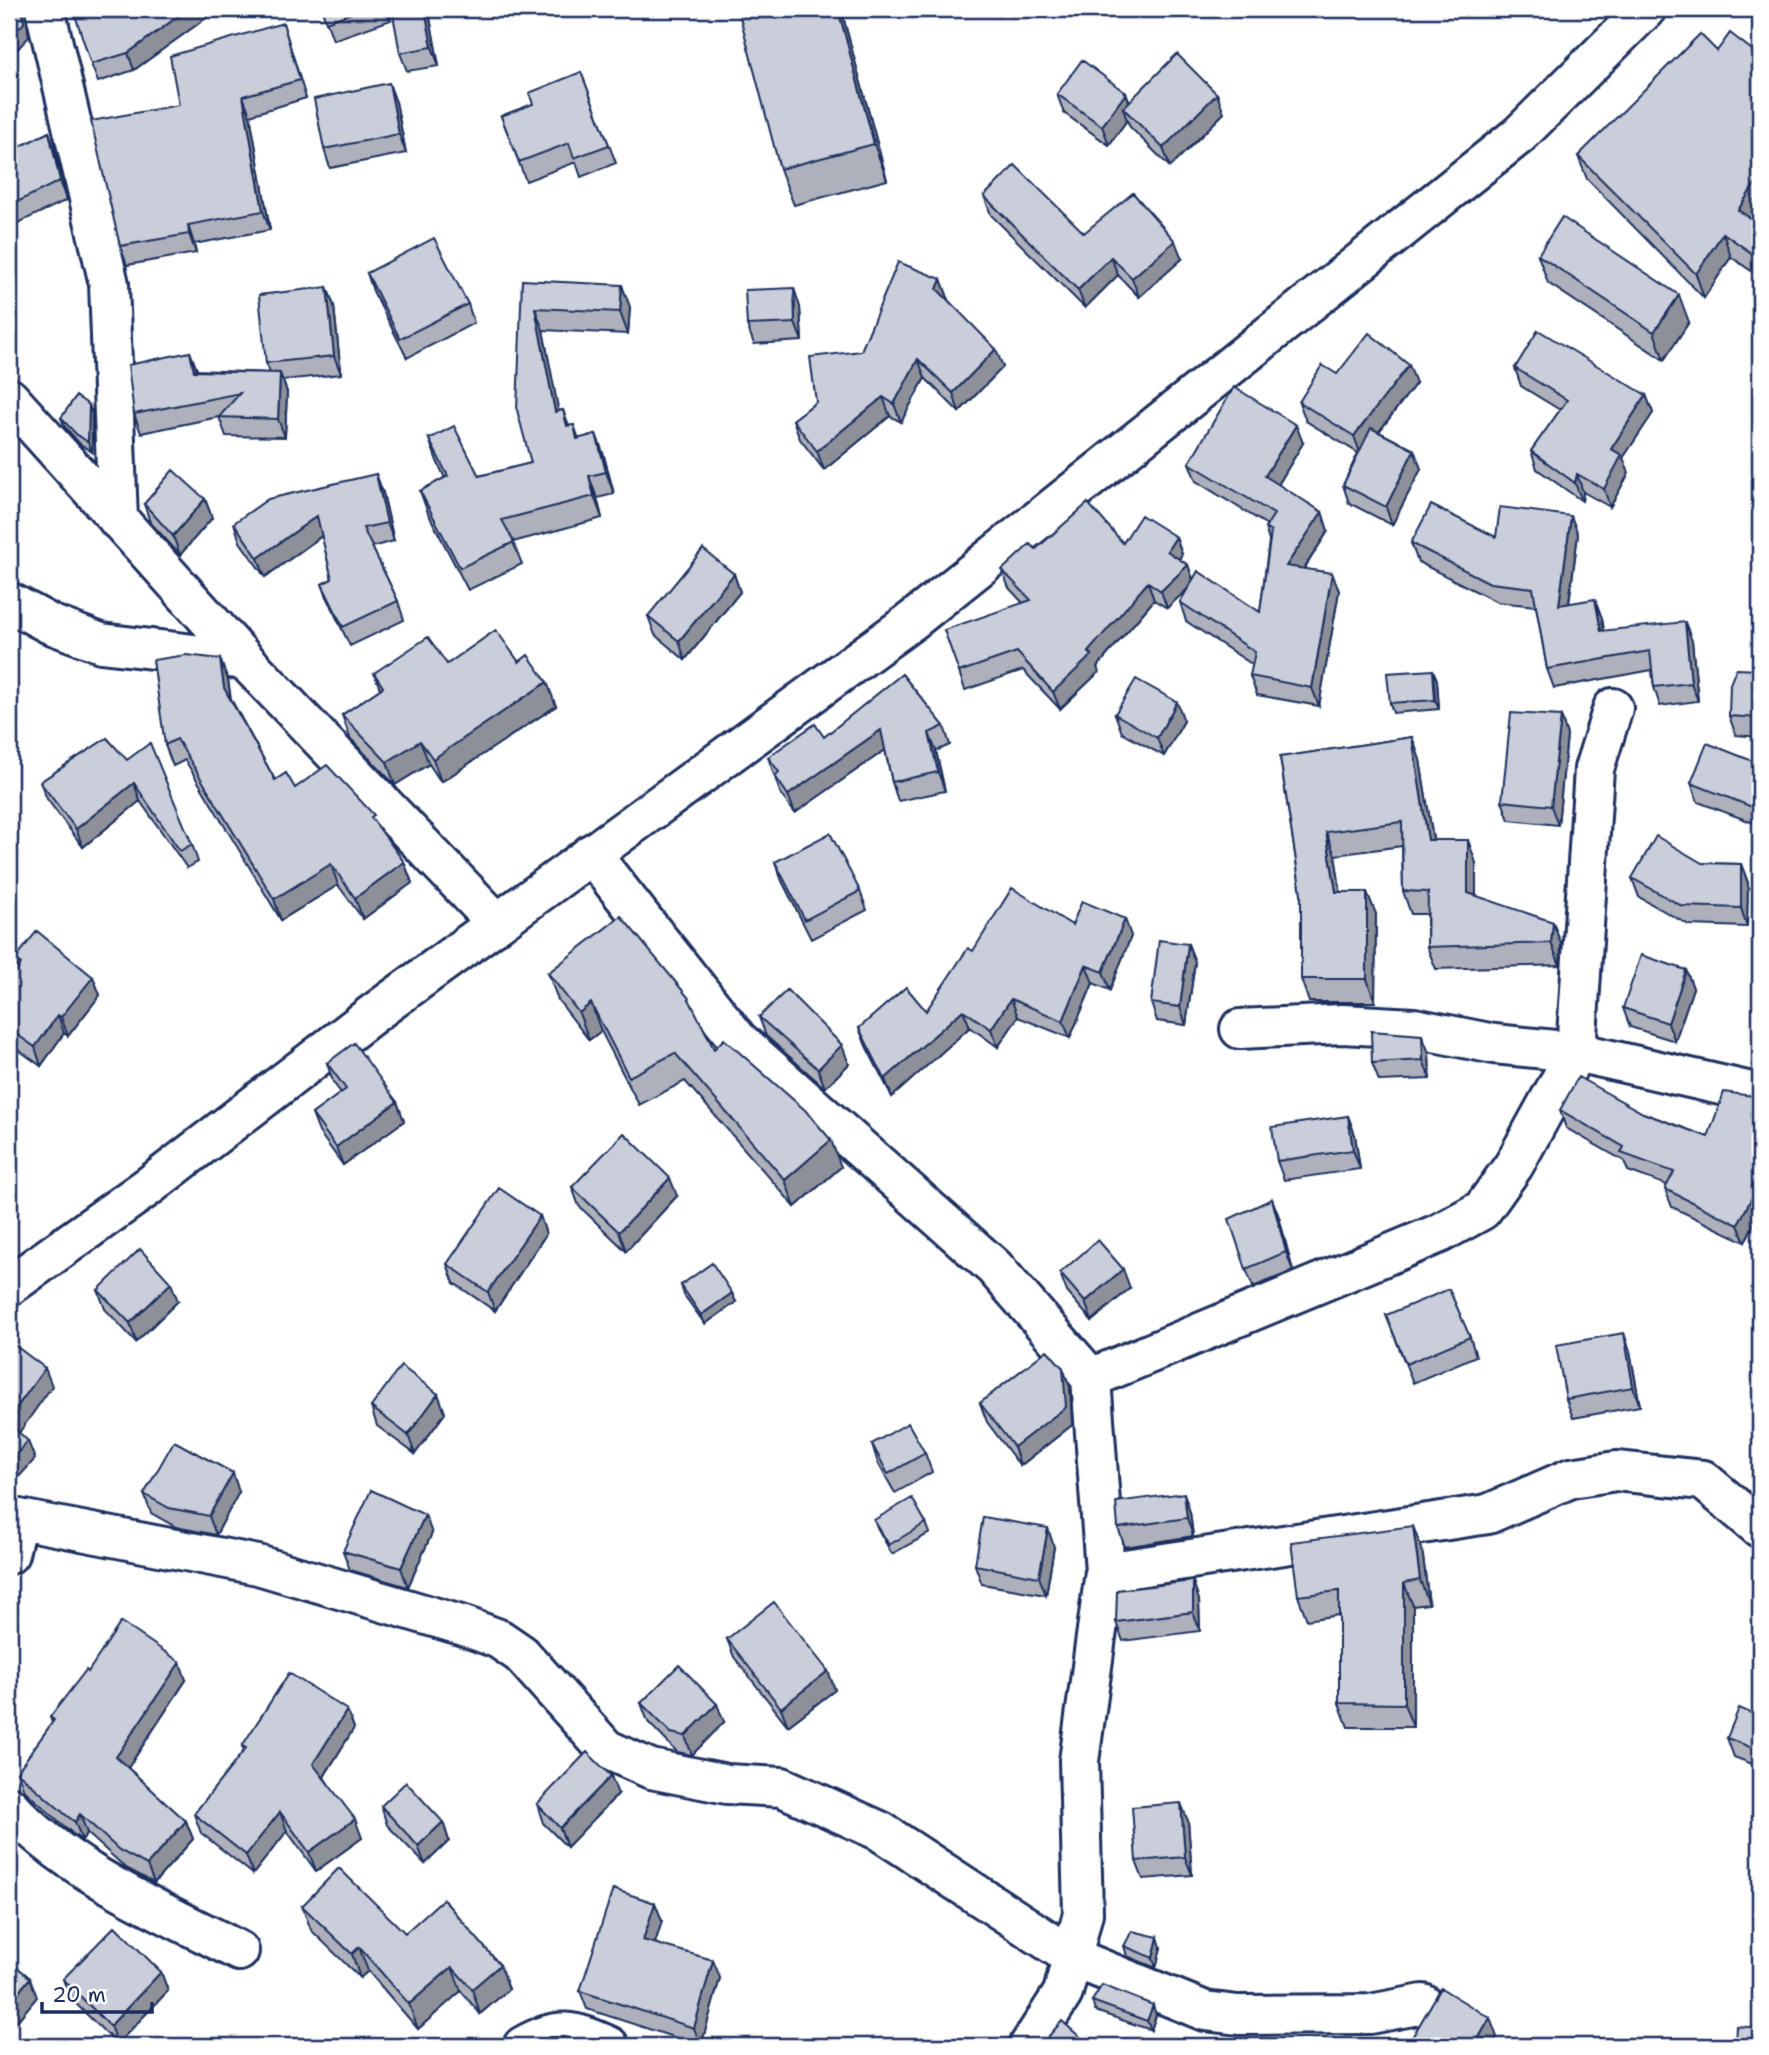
<svg xmlns="http://www.w3.org/2000/svg" width="1769" height="2055" font-family="'Shantell Sans',sans-serif">
	<rect width="100%" height="100%" fill="#fff"/>
	<filter id="ink" filterUnits="userSpaceOnUse"><feTurbulence type="fractalNoise" baseFrequency=".0143" numOctaves="2"/><feDisplacementMap in="SourceGraphic" scale="14" xChannelSelector="R" yChannelSelector="G"/><feConvolveMatrix kernelMatrix="1 2 1 2 8 2 1 2 1" color-interpolation-filters="sRGB"/></filter>
	<g filter="url(#ink)">
		<g fill="none" stroke-linecap="round" stroke-linejoin="round">
			<!-- minor casing -->
			<g stroke="#1b2f5e" stroke-width="44">
				<path id="minor" d="M45,9L109,284L118,520
					M9,398L245,660L497,923
					M9,602L50,624L101,643L245,660
					M591,854L738,1040L994,1267L1091,1378L1105,1572L1079,1761L1083,1913L1063,1993L1029,2046
					M1240,1029L1342,1024L1414,1028L1494,1044L1576,1052L1760,1094
					M1091,1378L1440,1233L1482,1210L1514,1165L1576,1052L1594,769L1613,708
					M9,1517L258,1565L464,1626L499,1639L521,1654L606,1749L651,1769L727,1784L782,1787L880,1831L1074,1958L1205,2011L1238,2015L1370,2014L1423,2004
					M9,1554L17,1520
					M1105,1572L1488,1514L1571,1478L1616,1471L1703,1480L1760,1528
					M9,1806C70,1874 159,1909 239,1951
					M523,2046C558,2026 573,2030 609,2046"/>
			</g>
			<!-- major casing -->
			<g stroke="#1b2f5e" stroke-width="44">
				<path id="major" d="M9,1286L149,1186L374,1013L913,620L1519,135L1646,9"/>
			</g>
			<!-- minor -->
			<use href="#minor" stroke="#fff" stroke-width="38"/>
			<!-- major -->
			<use href="#major" stroke="#fff" stroke-width="38"/>
		</g>
		<!-- wall -->
		<path fill="#aeb1bb" stroke="#1b2f5e" stroke-width="2" d="M94,9H206L209,16L134,70L98,82L91,64Z
			M322,9H387L391,20L333,40Z
			M425,9H427L430,18L439,66L407,71L400,53Z
			M841,9L887,180L794,205L780,169Z
			M283,23L306,98L250,115L270,230L194,244L196,253L127,265L120,246L179,105Z
			M1717,51L1760,56V213L1755,221L1760,225V277L1731,257L1704,298L1587,179L1578,156Z
			M581,72L616,163L581,177L576,162L526,181L501,116L533,104Z
			M1126,93L1130,102L1217,94L1224,113L1170,167L1130,127L1127,120L1109,145L1064,113L1057,94Z
			M396,102L406,153L330,168L324,149Z
			M49,132L55,151L67,200L16,224L9,210V152Z
			M984,196L1084,233L1182,259L1139,297L1118,275L1085,308L991,215Z
			M1538,255L1689,322L1664,360L1548,283Z
			M367,273L468,304L474,323L407,358L373,291Z
			M941,279L948,298L947,299L1003,367L959,412L925,378L901,422L890,416L824,470L800,439L793,420L816,402L861,351Z
			M522,280L630,307L628,334L543,330L558,411L563,410L569,426L574,425L579,439L596,434L604,456L614,494L597,498L602,518L513,542L522,564L468,590L428,513L420,491L445,478L437,461L429,439L479,476L531,463Z
			M327,287L334,306L341,374L282,380L287,392L285,437L226,436L219,417L141,433L134,414L190,352L197,370L270,373L266,363Z
			M800,307L802,341L754,344L747,325Z
			M1515,368L1646,395L1653,413L1623,458L1629,473L1610,507L1583,492L1582,501L1537,469L1531,451L1560,410L1521,386Z
			M1337,374L1416,383L1379,432L1414,450L1421,469L1392,525L1349,503L1343,485L1358,453L1306,421L1299,402Z
			M89,405L92,414V452L79,443L65,427L61,418Z
			M1303,443L1278,485L1322,512L1328,531L1304,569L1332,573L1339,591L1319,706L1257,695L1250,676L1253,665L1186,621L1180,602L1187,589L1167,608L1154,600L1097,667L1099,672L1060,709L1023,670L965,690L959,672L1023,603L1009,588L1002,570L1036,549L1123,543L1182,554L1179,560L1188,565L1193,579L1260,612L1269,541L1265,528L1267,525L1196,481L1189,463Z
			M376,474L383,493L394,541L372,547L398,601L404,620L350,646L329,602L322,584L332,579L322,536L265,577L240,542L234,523Z
			M205,499L212,518L180,555L150,522L144,504Z
			M1578,534L1569,604L1602,618L1604,631L1692,641L1698,701L1660,706L1654,687L1652,670L1554,688L1547,669L1536,606L1497,602L1418,562L1411,543L1496,537Z
			M734,574L740,592L685,660L655,635L648,616Z
			M220,659L228,680L231,699L275,780L377,825L404,862L412,883L363,919L338,885L281,920L185,760L173,766L165,745Z
			M519,662L556,706L441,782L429,764L395,785L350,738L342,715L380,689L374,673Z
			M1433,670L1437,680L1439,709L1393,713L1390,703Z
			M1760,670V737L1736,735L1729,716Z
			M1115,714L1184,721L1164,756L1122,733Z
			M1561,716L1567,735L1558,825L1509,820L1502,801Z
			M944,726L950,745L936,751L945,791L898,801L892,782L885,750L795,813L781,795L768,757L824,737Z
			M1412,737L1420,760L1433,840L1476,863V896L1561,944L1560,965L1436,969L1427,947V914H1411L1403,891L1402,846L1335,855L1340,892L1376,914L1375,1002H1309L1301,979V893L1280,757Z
			M107,738L192,844L198,862L187,868L140,801L83,847L47,799L40,782Z
			M1760,764V823L1759,825L1698,802L1691,783Z
			M775,862L860,891L867,910L811,939L782,881Z
			M1702,863L1741,864L1748,883L1747,927L1689,925L1639,897L1632,878Z
			M1072,925L1131,936L1110,990L1093,983L1070,1038L1018,1017L998,1047L970,1027L892,1097L866,1046L859,1028L926,1011L973,951Z
			M1188,944L1195,962L1186,1025L1157,1021L1151,1003Z
			M15,959L93,977L100,995L68,1036L64,1033L41,1066L9,1043V981L18,968Z
			M1686,970L1693,988L1675,1041L1630,1027L1623,1008Z
			M548,973L714,1049L841,1167L795,1207L685,1081L639,1105L601,1031L589,1040L558,1000Z
			M759,1017L849,1064L825,1088L766,1036Z
			M1429,1053L1430,1079L1379,1081L1372,1063Z
			M327,1063L397,1102L404,1121L343,1165L319,1132L312,1114L341,1093L333,1082Z
			M1760,1097V1211L1745,1242L1672,1207L1665,1189L1667,1185L1628,1171L1624,1161L1566,1128L1560,1110L1643,1113L1708,1137Z
			M1348,1116L1355,1135L1360,1169L1284,1180L1277,1161Z
			M572,1187L677,1196L626,1251L579,1206Z
			M1272,1199L1279,1217L1293,1271L1253,1287L1246,1269Z
			M540,1216L546,1234L495,1311L454,1283L447,1264Z
			M1060,1273L1130,1288L1092,1321L1067,1292Z
			M681,1285L736,1302L705,1324L684,1295Z
			M98,1290L178,1301L136,1342L105,1309Z
			M1386,1315L1470,1337L1476,1356L1413,1383Z
			M1630,1351L1640,1406L1573,1418L1566,1399Z
			M1070,1387L1072,1425L1020,1466L987,1422L980,1403Z
			M438,1394L445,1413L415,1454L377,1426L371,1407Z
			M872,1444L925,1453L932,1472L895,1493L878,1463Z
			M239,1492L216,1535L176,1527L151,1513L144,1494Z
			M1190,1512L1193,1536L1125,1547L1118,1528Z
			M874,1520L926,1523L930,1533L892,1554L878,1529Z
			M432,1533L408,1587L350,1570L343,1551Z
			M1054,1547L1046,1595L982,1584L975,1565Z
			M1422,1549L1429,1604L1413,1606V1727H1348L1339,1703V1615L1307,1620L1298,1596Z
			M1199,1600L1200,1631L1123,1641L1116,1622Z
			M727,1639L828,1671L835,1690L788,1726L734,1657Z
			M88,1672L186,1680L128,1768L186,1821L193,1839L154,1883L126,1868L87,1833L82,1840L73,1834L24,1790L17,1772L52,1723L50,1717Z
			M641,1703L724,1722L692,1755L677,1752L648,1722Z
			M347,1710L354,1728L324,1777L362,1838L316,1871L287,1831L253,1874L201,1833L194,1814L244,1751L242,1746Z
			M1760,1717V1767L1734,1757L1727,1738Z
			M618,1794L567,1847L543,1823L537,1804Z
			M381,1806L443,1822L449,1841L425,1864L387,1825Z
			M1188,1821L1192,1875L1143,1879L1136,1861Z
			M655,1903L662,1921L655,1943L720,1978L701,2046L587,2009L580,1991Z
			M302,1906L405,1933L509,1989L480,2014L461,1991L418,2029L368,1971L360,1978L311,1930Z
			M1124,1946L1161,1947L1156,1968L1127,1956Z
			M161,1972L168,1991L117,2044L69,1997L63,1979Z
			M1092,2001L1156,2015L1151,2030L1095,2011Z"/>
		<!-- shaded-wall -->
		<path fill="#8d9099" stroke="#1b2f5e" stroke-width="2" d="M22,9H25L29,37L9,58V38Z
			M188,9H206L209,16L134,70L128,53Z
			M425,9H427L430,18L439,66L432,47Z
			M838,9H841L887,180L874,144Z
			M1760,57V84L1754,65Z
			M389,83L396,102L406,153L399,134Z
			M1126,93L1133,112L1123,108L1127,120L1109,145L1102,126Z
			M1217,94L1224,113L1170,167L1163,148Z
			M243,96L250,115L270,230L263,211Z
			M49,132L55,151L67,200L60,181Z
			M1760,176V213L1747,233L1738,210Z
			M188,225L194,244L196,253L189,234Z
			M1723,233L1731,257L1704,298L1696,274Z
			M1175,241L1182,259L1139,297L1132,278Z
			M1111,257L1118,275L1085,308L1078,290Z
			M941,279L948,298L944,308L937,289Z
			M622,285L630,307L628,334L620,312Z
			M327,287L334,306L341,374L334,356Z
			M794,288L800,307L802,341L795,323Z
			M1679,295L1689,322L1664,360L1654,332Z
			M535,308L543,330L563,434L555,412Z
			M996,349L1003,367L959,412L953,393Z
			M190,352L197,370L194,371Z
			M918,359L925,378L901,422L894,404Z
			M1409,365L1416,383L1361,455L1354,436Z
			M280,373L287,392L285,437L278,419Z
			M1646,395L1653,413L1623,458L1629,473L1610,507L1604,489L1611,449Z
			M883,397L890,416L824,470L817,451Z
			M89,405L92,414V452L88,442Z
			M1296,425L1303,443L1272,495L1265,476Z
			M596,434L604,456L614,494L606,472Z
			M1414,450L1421,469L1392,525L1386,507Z
			M376,474L383,493L394,541L387,523Z
			M1577,474L1583,492L1582,501L1575,483Z
			M589,476L597,498L602,518L594,496Z
			M205,499L212,518L180,555L173,536Z
			M1322,512L1328,531L1293,585L1286,566Z
			M317,516L324,534L265,577L258,558Z
			M1571,516L1578,534L1566,624L1559,605Z
			M1176,537L1182,554L1173,569L1167,551Z
			M1188,565L1194,583L1167,608L1161,591Z
			M1332,573L1339,591L1319,706L1312,688Z
			M734,574L740,592L685,660L679,641Z
			M1148,582L1154,600L1097,667L1099,672L1060,709L1053,692Z
			M1595,599L1602,618L1607,650L1601,631Z
			M1685,622L1692,641L1698,701L1691,683Z
			M220,659L228,680L232,709L224,688Z
			M1433,670L1437,680L1439,709L1435,700Z
			M547,682L556,706L441,782L433,759Z
			M1177,702L1184,721L1164,756L1157,738Z
			M1561,716L1567,735L1558,825L1551,806Z
			M881,730L888,748L795,813L788,795Z
			M929,733L936,751L945,791L938,772Z
			M1412,737L1420,760L1437,863L1428,840Z
			M420,741L429,764L395,785L387,762Z
			M134,783L140,801L83,847L76,829Z
			M1760,787V823L1759,825L1752,807Z
			M1326,832L1335,855L1344,914L1336,892Z
			M1468,840L1476,863V916L1468,893Z
			M404,862L412,883L363,919L355,898Z
			M331,864L338,885L281,920L274,899Z
			M1741,864L1748,883L1747,927L1741,908Z
			M1367,892L1376,914L1375,1002L1367,979Z
			M1125,919L1131,936L1110,990L1103,972Z
			M1553,922L1561,944L1560,965L1551,943Z
			M1188,944L1195,962L1186,1025L1180,1007Z
			M1086,965L1093,983L1070,1038L1063,1021Z
			M1686,970L1693,988L1675,1041L1668,1023Z
			M93,977L100,995L68,1036L61,1017Z
			M1011,999L1018,1017L998,1047L991,1029Z
			M591,1003L601,1031L589,1040L579,1013Z
			M963,1010L970,1027L892,1097L885,1079Z
			M58,1015L64,1033L41,1066L35,1047Z
			M1422,1035L1429,1053L1430,1079L1423,1060Z
			M842,1045L849,1064L825,1088L818,1069Z
			M397,1102L404,1121L343,1165L336,1147Z
			M1348,1116L1355,1135L1360,1169L1353,1150Z
			M831,1140L841,1167L795,1207L785,1180Z
			M1760,1164V1211L1745,1242L1738,1225Z
			M670,1178L677,1196L626,1251L619,1232Z
			M1272,1199L1279,1217L1293,1271L1286,1252Z
			M540,1216L546,1234L495,1311L488,1292Z
			M1123,1269L1130,1288L1092,1321L1085,1302Z
			M171,1283L178,1301L136,1342L130,1323Z
			M732,1293L736,1302L705,1324L701,1315Z
			M1624,1333L1630,1351L1640,1406L1633,1387Z
			M45,1368L52,1386L14,1440L9,1427V1418Z
			M1063,1368L1070,1387L1072,1425L1020,1466L1014,1447Z
			M438,1394L445,1413L415,1454L408,1435Z
			M28,1441L35,1459L9,1488V1462Z
			M233,1473L239,1492L216,1535L209,1516Z
			M1184,1493L1190,1512L1193,1536L1187,1518Z
			M425,1515L432,1533L408,1587L401,1568Z
			M1413,1526L1422,1549L1429,1604L1420,1580Z
			M1048,1528L1054,1547L1046,1595L1039,1577Z
			M1193,1581L1199,1600L1200,1631L1193,1612Z
			M1404,1583L1413,1606V1727L1404,1704Z
			M180,1662L186,1680L123,1775L116,1757Z
			M828,1671L835,1690L788,1726L781,1708Z
			M717,1704L724,1722L692,1755L685,1736Z
			M347,1710L354,1728L320,1783L313,1764Z
			M611,1776L618,1794L567,1847L560,1828Z
			M1181,1803L1188,1821L1192,1875L1185,1857Z
			M280,1812L287,1831L253,1874L246,1855Z
			M80,1814L87,1833L82,1840L75,1822Z
			M355,1819L362,1838L316,1871L309,1852Z
			M186,1821L193,1839L154,1883L147,1865Z
			M443,1822L449,1841L425,1864L418,1846Z
			M655,1903L662,1921L650,1959L643,1940Z
			M1158,1937L1161,1947L1156,1968L1153,1958Z
			M359,1947L368,1971L360,1978L352,1954Z
			M713,1960L720,1978L701,2046L694,2028Z
			M500,1965L509,1989L480,2014L472,1989Z
			M452,1967L461,1991L418,2029L409,2004Z
			M161,1972L168,1991L117,2044L110,2026Z
			M30,1978L37,1997L9,2031V2004Z
			M1153,2005L1156,2015L1151,2030L1147,2021Z
			M1490,2018L1497,2037L1491,2046H1474Z"/>
		<!-- building -->
		<path fill="#caceda" stroke="#1b2f5e" stroke-width="2" d="M9,9H22L24,23L9,38Z
			M94,9H188L128,53L91,64L75,15Z
			M322,9H363L326,22Z
			M392,9H425L432,47L400,53Z
			M738,9H838L874,144L780,169Z
			M283,23L300,80L243,96L263,211L188,225L189,234L120,246L91,121L179,105L170,56Z
			M1730,33L1760,56L1754,65L1760,70V176L1738,210L1760,225V259L1723,233L1696,274L1578,156L1700,34L1717,51Z
			M1177,54L1217,94L1163,148L1123,108Z
			M1082,60L1126,93L1102,126L1057,94Z
			M581,72L609,145L574,158L569,143L519,162L501,116L533,104L529,93Z
			M389,83L399,134L324,149L314,99Z
			M49,132L60,181L9,206V152Z
			M1015,165L1084,233L1133,193L1175,241L1132,278L1111,257L1078,290L984,196Z
			M1562,217L1679,295L1654,332L1538,255Z
			M434,238L468,304L400,339L367,273Z
			M898,262L941,279L937,289L996,349L953,393L918,359L894,404L883,397L817,451L793,420L816,402L810,357L861,351Z
			M522,280L622,285L620,312L535,308L555,412L563,410L567,426L574,425L577,439L596,434L606,472L589,476L594,496L502,520L514,542L460,568L420,491L448,476L429,439L454,426L479,476L531,463L517,410Z
			M327,287L334,356L266,363L259,295Z
			M794,288L795,323L747,325L745,290Z
			M1538,330L1646,395L1611,449L1622,455L1604,489L1577,474L1575,483L1531,451L1567,400L1515,368Z
			M1369,333L1409,365L1354,436L1299,402L1322,365L1337,374Z
			M190,352L194,371L280,373L278,419L219,417L240,393L134,414L128,365Z
			M1234,387L1296,425L1265,476L1322,512L1286,566L1332,573L1312,688L1250,676L1255,652L1180,602L1198,571L1260,612L1271,532L1265,528L1274,514L1189,463Z
			M76,396L89,405L88,442L76,434L61,418Z
			M1371,428L1414,450L1386,507L1343,485Z
			M173,470L205,499L173,536L144,504Z
			M376,474L387,523L363,528L398,601L343,627L322,584L332,579L317,516L258,558L234,523L268,499Z
			M1088,503L1123,543L1141,515L1176,537L1167,551L1188,565L1161,591L1148,582L1088,652L1092,655L1053,692L1017,652L959,672L944,630L1031,600L1002,570L1030,544L1036,549Z
			M1431,505L1496,537L1500,507L1571,516L1559,605L1595,599L1601,631L1685,622L1691,683L1654,687L1650,651L1547,669L1533,588L1490,583L1411,543Z
			M703,549L734,574L679,641L648,616Z
			M496,630L519,662L528,655L547,682L433,759L420,741L387,762L342,715L383,687L374,673L428,637L447,664Z
			M186,655L220,659L224,688L275,780L286,773L295,788L327,765L374,815L371,817L404,862L355,898L331,864L274,899L177,739L165,745L153,660Z
			M1736,669L1760,670V718L1729,716L1730,684Z
			M1433,670L1435,700L1390,703L1387,673Z
			M902,674L944,726L929,733L938,772L892,782L881,730L788,795L775,776L779,772L768,757L815,724L824,737Z
			M1136,679L1177,702L1157,738L1115,714Z
			M1511,713L1561,716L1551,806L1502,801Z
			M1412,737L1428,840H1468V893L1553,922L1551,943L1427,947L1428,892L1403,891L1402,822L1326,832L1336,892H1367V979H1301V893L1280,757Z
			M107,738L127,760L150,743L192,844L180,851L134,783L76,829L40,782Z
			M1707,743L1760,764V787L1752,807L1691,783Z
			M830,833L860,891L805,920L775,862Z
			M1656,836L1702,863L1741,864V908L1682,906L1632,878Z
			M1012,888L1072,925L1082,901L1125,919L1103,972L1086,965L1063,1021L1011,999L991,1029L963,1010L885,1079L859,1028L906,987L926,1011L968,948L973,951Z
			M621,916L688,997L714,1049L724,1039L805,1110L831,1140L785,1180L675,1053L629,1077L591,1003L579,1013L548,973Z
			M37,931L93,977L61,1017L58,1015L35,1047L9,1029V981L21,964L15,959Z
			M1159,940L1188,944L1180,1007L1151,1003Z
			M1641,955L1686,970L1668,1023L1623,1008Z
			M787,990L842,1045L818,1069L759,1017Z
			M1371,1031L1422,1035L1423,1060L1372,1063Z
			M354,1043L397,1102L336,1147L312,1114L346,1089L327,1063Z
			M1578,1077L1643,1113L1708,1137L1724,1092L1760,1097V1164L1752,1187L1756,1189L1738,1225L1665,1189L1674,1172L1621,1153L1624,1147L1560,1110Z
			M1348,1116L1353,1150L1277,1161L1272,1127Z
			M624,1133L670,1178L619,1232L572,1187Z
			M499,1188L540,1216L488,1292L447,1264Z
			M1272,1199L1286,1252L1246,1269L1229,1219Z
			M1098,1240L1123,1269L1085,1302L1060,1273Z
			M140,1249L171,1283L130,1323L98,1290Z
			M712,1263L732,1293L701,1315L681,1285Z
			M1449,1289L1470,1337L1406,1364L1386,1315Z
			M1624,1333L1633,1387L1566,1399L1556,1345Z
			M9,1341L45,1368L9,1418Z
			M1047,1350L1063,1368L1066,1407L1014,1447L980,1403Z
			M401,1366L438,1394L408,1435L371,1407Z
			M9,1423L28,1441L9,1462Z
			M908,1423L925,1453L888,1474L872,1444Z
			M174,1441L233,1473L209,1516L169,1508L144,1494Z
			M371,1490L425,1515L401,1568L343,1551Z
			M1184,1493L1187,1518L1118,1528L1116,1502Z
			M912,1498L926,1523L889,1545L874,1520Z
			M983,1517L1048,1528L1039,1577L975,1565Z
			M1413,1526L1420,1580L1404,1583V1704L1339,1703V1591L1298,1596L1291,1542Z
			M1193,1581V1612L1116,1622L1117,1590Z
			M774,1602L828,1671L781,1708L727,1639Z
			M121,1622L180,1662L116,1757L186,1821L147,1865L119,1850L80,1814L75,1822L66,1815L17,1772L54,1720L50,1717L86,1670L88,1672Z
			M679,1665L717,1704L685,1736L671,1733L641,1703Z
			M289,1673L347,1710L313,1764L355,1819L309,1852L280,1812L246,1855L194,1814L246,1748L242,1746Z
			M1739,1708L1760,1717V1751L1727,1738Z
			M587,1752L611,1776L560,1828L537,1804Z
			M406,1782L443,1822L418,1846L381,1806Z
			M1181,1803L1185,1857L1136,1861L1132,1807Z
			M339,1868L405,1933L443,1899L500,1965L472,1989L452,1967L409,2004L359,1947L352,1954L302,1906Z
			M613,1889L655,1903L643,1940L713,1960L694,2028L580,1991Z
			M115,1926L161,1972L110,2026L63,1979Z
			M1132,1931L1158,1937L1153,1958L1124,1946Z
			M9,1960L30,1978L9,2004Z
			M1102,1985L1153,2005L1147,2021L1092,2001Z
			M1441,1988L1490,2018L1474,2046H1407Z
			M1062,2021L1090,2046H1040Z
			M1736,2026L1760,2028V2046H1735Z
			M549,2037H564L580,2042L584,2046H539Z"/>
	</g>
	<!-- margin -->
	<rect width="1769" height="2055" fill="none" stroke="#fff" stroke-width="35"/>
	<rect x="18" y="18" width="1734" height="2020" fill="none" stroke="#1b2f5e" stroke-width="2.5" filter="url(#ink)"/>
	<!-- scale -->
	<path d="M42 2002v10h110v-10" fill="none" stroke="#1b2f5e" stroke-width="3.5"/>
	<text x="52" y="2002" font-size="21" fill="#1b2f5e" stroke="#ffffff" stroke-width="5" paint-order="stroke">20 m</text>
</svg>
